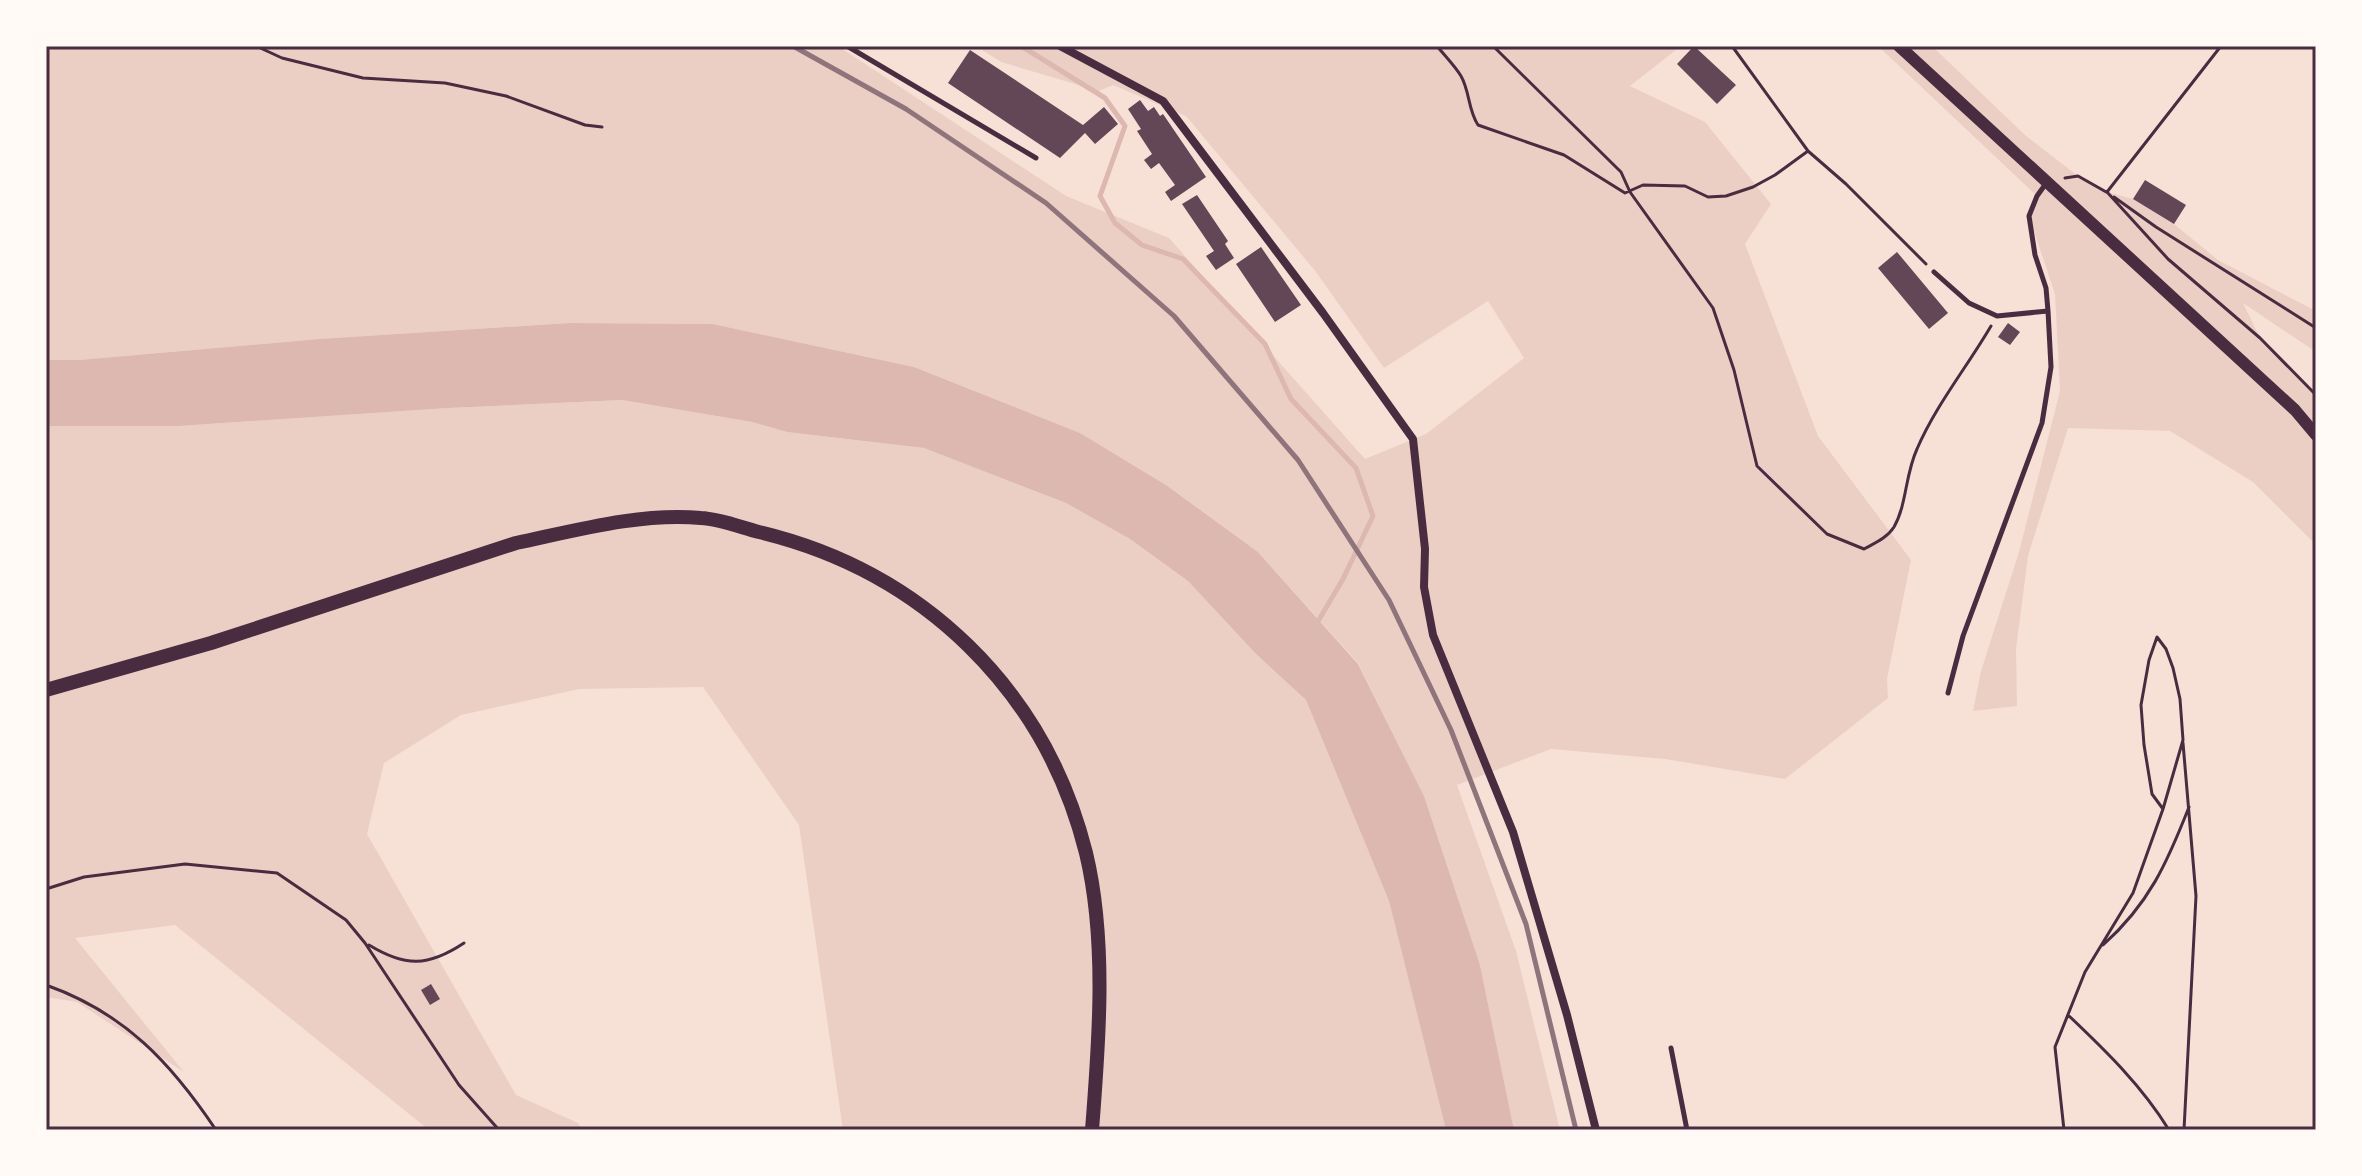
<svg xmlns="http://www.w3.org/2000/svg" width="2362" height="1176" font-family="'Noto Serif',serif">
	<rect width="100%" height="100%" fill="#f7e1d7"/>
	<!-- green -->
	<path fill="#ebcfc5" d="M46,46H838L1066,196L1169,238L1365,459L1426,434L1524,358L1488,301L1384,368L1316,272L1186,116L1113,85L1099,91L1001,62L976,46H1681L1630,86L1705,122L1771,204L1745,244L1818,436L1911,560L1887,679L1888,698L1785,779L1665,759L1551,749L1457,785L1516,951L1560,1130H1514L1480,965L1424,796L1358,663L1258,552L1166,485L1080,433L914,367L713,324L569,323L319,339L79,360H46Z
		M1878,46H1932L2025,135L2078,176L2107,192L2133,199L2174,224L2218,260L2316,311V352L2243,303L2260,338L2316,395V545L2253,482L2170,431L2068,428L2028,556L2016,649L2017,706L1973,711L1981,671L2019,552L2060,391L2055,294L2029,216L2037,196Z
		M622,400L752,422L787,432L924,448L1066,503L1130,539L1188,581L1256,654L1306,700L1389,901L1446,1130H843L799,825L703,687L579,689L461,715L384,763L367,834L516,1095L578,1123L582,1130H429L175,925L75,938L184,1072L77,1002L46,997V426H179L448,408Z"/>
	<!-- water -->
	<path fill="#dcb8b0" d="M569,323L713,324L914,367L1080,433L1166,485L1258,552L1358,664L1424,796L1480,965L1514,1130H1446L1389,901L1306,700L1256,654L1188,581L1130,539L1066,503L924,448L787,432L752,422L622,400L448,408L179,426H46V360H79L319,339Z"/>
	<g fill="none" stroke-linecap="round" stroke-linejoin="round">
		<!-- stream -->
		<path stroke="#dcb8b0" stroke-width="5" d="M1021,46L1105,98L1125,126L1100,196L1115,223L1142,245L1183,259L1265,344L1291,399L1356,468L1373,516L1343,579L1317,623"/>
	</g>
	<!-- building -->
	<path fill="#644757" d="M1694,46L1736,85L1717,104L1677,64Z
		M970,50L1083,125L1104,107L1118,124L1095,144L1085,133L1060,158L948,83Z
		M1140,100L1148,111L1154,107L1160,116L1163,114L1206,177L1171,201L1165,192L1175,185L1159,163L1151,169L1144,160L1152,154L1137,131L1141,129L1128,109Z
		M2145,180L2186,205L2174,224L2133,199Z
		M1197,195L1228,241L1225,244L1234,258L1216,270L1206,256L1214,251L1182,204Z
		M1261,247L1301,305L1275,322L1236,264Z
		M1897,252L1948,313L1929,329L1878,268Z
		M2008,323L2020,332L2010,345L1998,337Z
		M431,984L440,999L430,1005L421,990Z"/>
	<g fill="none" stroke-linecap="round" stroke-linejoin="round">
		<!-- path -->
		<path stroke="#4a2c40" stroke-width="3" d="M256,46L282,58L363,78L445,83L506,96L585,125L602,127
			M1437,46C1445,56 1455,66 1461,76C1470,92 1468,110 1478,125L1564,155L1625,193L1643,185L1685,186L1708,197L1726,196L1753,187L1775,175L1808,151
			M1493,46L1621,172L1630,192L1713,308L1734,370L1757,466L1827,534L1864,549C1875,543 1887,538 1894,527C1907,504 1905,475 1917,449C1936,405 1967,367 1991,326
			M1732,46L1808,151L1846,184L1926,264
			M2221,46L2107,192L2168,259L2260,338L2316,395
			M2065,178L2078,176L2108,193
			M2114,197L2156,227L2316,328
			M2183,743L2196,896L2184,1130
			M46,889L84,877L185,864L277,873L346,920L365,943L459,1085L499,1130
			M369,945C405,967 428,967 464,943
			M2103,945C2149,904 2167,863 2189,807
			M46,985C125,1013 171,1063 216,1130
			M2068,1015C2106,1051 2142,1086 2169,1130
			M2064,1130L2055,1047L2085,972L2133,893L2163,809L2183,740L2180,699L2173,668L2166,649L2157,637L2149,660L2141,705L2144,745L2152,794L2163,809"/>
		<!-- service -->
		<path stroke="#4a2c40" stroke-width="5" d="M847,46L1036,158
			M1934,272L1969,303L1997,316L2048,311
			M1948,693L1963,636L2042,423L2051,367L2048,311L2046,288L2035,255L2029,216L2037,196L2047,182
			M1671,1048L1687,1130"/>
		<!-- minor -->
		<path stroke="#4a2c40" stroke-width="8" d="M1060,46L1163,101L1323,313L1413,439L1425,549L1424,587L1433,635L1513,832L1567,1015L1596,1130"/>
		<!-- tertiary -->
		<path stroke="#4a2c40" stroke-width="12" d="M1899,46L2295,410L2316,435"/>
		<!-- secondary -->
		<path stroke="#4a2c40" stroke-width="14" d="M46,690L211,643L516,543C573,531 642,512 701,518C720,519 740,527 759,532C922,571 1045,689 1086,853C1107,940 1099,1042 1092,1130"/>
		<!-- rail -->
		<path stroke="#8f747c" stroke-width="5" d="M793,46L906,109L1046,203L1174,316L1298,460L1389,600L1451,730L1526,924L1576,1130"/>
	</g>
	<!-- border -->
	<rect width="2362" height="1176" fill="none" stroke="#fffaf5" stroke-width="96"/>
	<rect x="48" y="48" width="2266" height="1080" fill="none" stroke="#4a2c40" stroke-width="3"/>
</svg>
